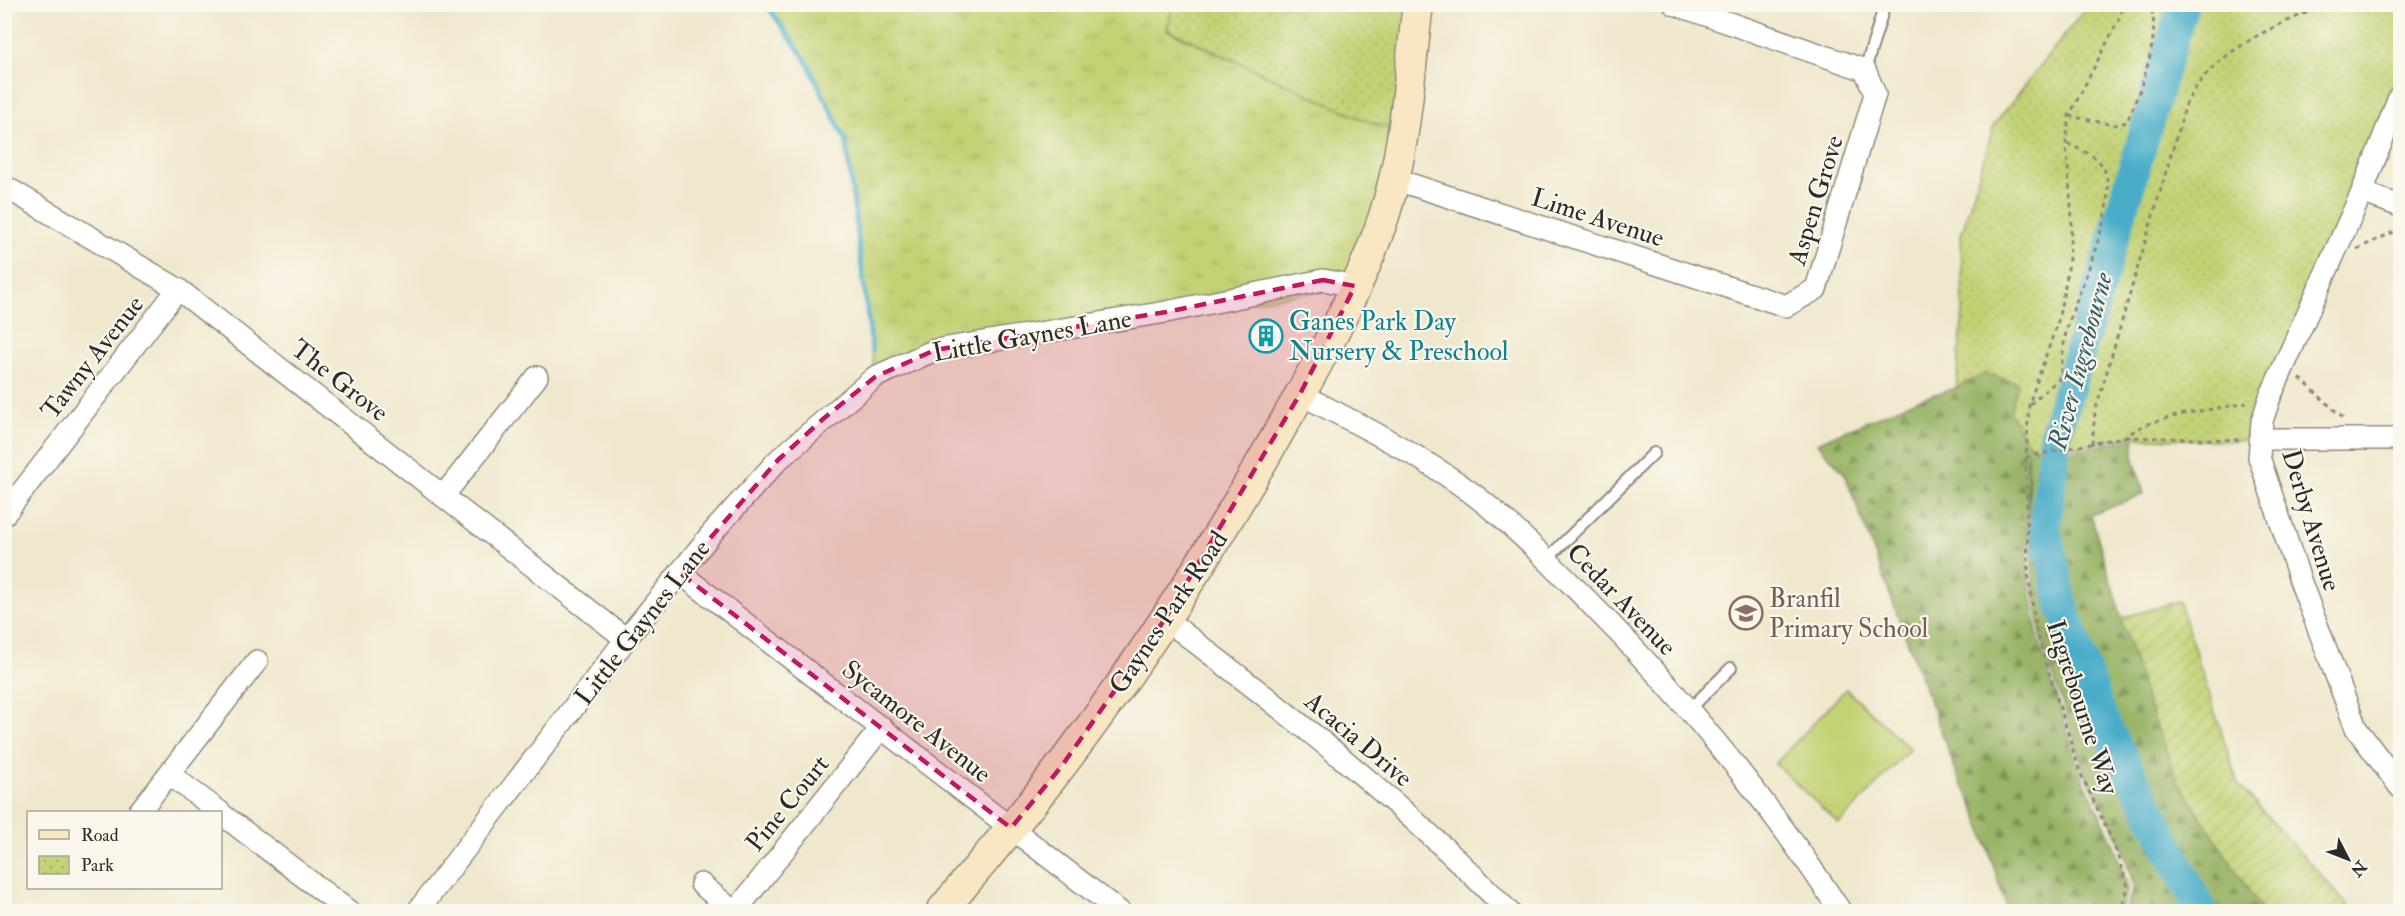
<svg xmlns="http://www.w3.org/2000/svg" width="2405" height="916" font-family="'IM FELL Double Pica',serif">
	<defs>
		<pattern id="grass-tufts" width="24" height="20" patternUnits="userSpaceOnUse" patternTransform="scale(1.5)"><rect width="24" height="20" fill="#c2d274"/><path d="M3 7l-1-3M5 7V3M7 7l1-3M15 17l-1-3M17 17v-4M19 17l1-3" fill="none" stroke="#a7b465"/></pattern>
		<pattern id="forest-firs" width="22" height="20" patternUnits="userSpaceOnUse" patternTransform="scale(1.5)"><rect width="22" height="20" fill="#99b466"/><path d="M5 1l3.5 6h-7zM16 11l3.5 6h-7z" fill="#7d9354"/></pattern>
		<pattern id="park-dots" width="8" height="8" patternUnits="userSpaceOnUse" patternTransform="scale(1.5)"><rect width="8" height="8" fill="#c2d274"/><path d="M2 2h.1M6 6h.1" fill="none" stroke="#a7b465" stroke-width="1.8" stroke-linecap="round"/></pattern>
		<pattern id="garden-furrows" width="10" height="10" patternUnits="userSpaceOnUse" patternTransform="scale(1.5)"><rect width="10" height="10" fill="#c2d274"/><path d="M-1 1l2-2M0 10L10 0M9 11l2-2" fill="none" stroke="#a7b465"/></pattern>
	</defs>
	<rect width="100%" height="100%" fill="#fbf7ec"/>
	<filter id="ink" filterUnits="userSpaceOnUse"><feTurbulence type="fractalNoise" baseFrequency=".0167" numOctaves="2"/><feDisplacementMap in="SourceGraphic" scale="12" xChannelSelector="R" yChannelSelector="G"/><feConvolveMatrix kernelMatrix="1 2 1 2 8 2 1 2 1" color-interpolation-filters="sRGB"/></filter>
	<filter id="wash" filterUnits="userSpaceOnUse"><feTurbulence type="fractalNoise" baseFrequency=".008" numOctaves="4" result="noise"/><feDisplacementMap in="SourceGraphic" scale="24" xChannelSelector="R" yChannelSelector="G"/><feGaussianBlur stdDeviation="1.35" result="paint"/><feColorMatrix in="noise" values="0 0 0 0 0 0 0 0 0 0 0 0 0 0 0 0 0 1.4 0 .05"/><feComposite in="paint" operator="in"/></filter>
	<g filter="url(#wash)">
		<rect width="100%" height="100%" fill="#f0e8cd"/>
		<!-- grass -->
		<path fill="url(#grass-tufts)" stroke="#767e50" stroke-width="1.5" d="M766,5H1173L1167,30L1362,119L1402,133L1355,286L935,350L875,377L846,141L806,60Z"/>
		<!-- forest -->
		<path fill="url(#forest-firs)" stroke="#627048" stroke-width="1.5" d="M1986,373L2018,384L2027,442L2047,457L2124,440H2134V459L2144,494L2091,515L2144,693L2178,781L2262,911H2125L2134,886L2120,841L2084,771L2041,636L2033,586L2027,451L2028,574L2037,634L2080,772L2113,842L2128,887L2120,911H2008L1975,809L1958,777L1845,474L1817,443L1916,400L1956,388Z"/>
		<!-- park -->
		<path fill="url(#park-dots)" stroke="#767e50" stroke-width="1.5" d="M1173,5H1418L1402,133L1362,119L1167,29Z
			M2088,5H2400V95L2261,439L2234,441L2124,437L2048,453L2027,442L2010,413L2018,383L1986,373L1956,388L1963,312L1961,235L1994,125Z"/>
		<!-- garden -->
		<path fill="url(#garden-furrows)" stroke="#767e50" stroke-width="1.5" d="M2179,601L2238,784L2353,911H2262L2178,781L2144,693L2121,618Z"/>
		<!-- pitch -->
		<path fill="#c2d274" stroke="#767e50" stroke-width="1.5" d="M1846,689L1910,749L1839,824L1775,764Z"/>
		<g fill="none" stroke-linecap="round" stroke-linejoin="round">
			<!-- stream -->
			<path stroke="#49adc9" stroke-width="5" d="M766,4L806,60L846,141L872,351"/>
			<!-- river -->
			<path stroke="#49adc9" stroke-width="32" d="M2183,4L2056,432L2045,527L2062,605L2102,719L2202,912"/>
		</g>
	</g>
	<g filter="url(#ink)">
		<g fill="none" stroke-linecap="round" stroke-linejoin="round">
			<!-- lane casing -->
			<g stroke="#8e8a7c" stroke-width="14">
				<path id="lane" d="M1865,70L1885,4
					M1546,560L1654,453
					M1690,709L1731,668"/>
			</g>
			<!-- street casing -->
			<g stroke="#8e8a7c" stroke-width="24">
				<path id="street" d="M2400,95L2362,192L2270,397L2262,421L2259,457L2301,583L2356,728L2400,787
					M1394,179L1786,306L1816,289L1875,94L1865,70L1674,4
					M4,186L178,289L626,639
					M2362,192L2400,206
					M1300,394C1360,425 1419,454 1473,494C1512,524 1548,561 1583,596C1679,692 1766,797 1841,912
					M2261,439H2400
					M444,495L537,377
					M4,515L178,289
					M680,573L1120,912
					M1165,619C1284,710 1405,803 1509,912
					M169,774L220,812
					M139,812L257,661
					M220,813L350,912
					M701,884L734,912
					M417,912L626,639L712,533L778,460L875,377L935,350L1166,312L1323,280L1355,286
					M735,912L882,727"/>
			</g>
			<!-- secondary casing -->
			<g stroke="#8e8a7c" stroke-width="33">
				<path id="secondary" d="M941,912C981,863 1023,816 1061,766C1141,662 1211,551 1276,437C1316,367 1358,294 1384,216C1406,149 1409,75 1418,4"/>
			</g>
			<!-- path -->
			<path stroke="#8e8a7c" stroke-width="3" stroke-dasharray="4.5 4.5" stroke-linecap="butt" d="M2069,116L2115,125L2127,122C2139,93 2164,33 2149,4
				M2395,159L2400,167
				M2357,249L2400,229
				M2300,378L2346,421
				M2030,404L2060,378C2062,363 2063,347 2066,332C2075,295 2126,197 2101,164C2095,155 2076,148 2066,143
				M2126,437L2242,440
				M2092,444L2095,412L2186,104C2214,49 2274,26 2328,4
				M2026,457L2124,437L2144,425L2183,414L2247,403
				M2120,912L2128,887L2113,842L2080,772L2037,634L2028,574L2026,457L2029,404L2058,321L2068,270L2072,219L2066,143L2069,116L2119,19L2123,4"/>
			<!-- lane -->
			<use href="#lane" stroke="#fff" stroke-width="10"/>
			<!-- street -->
			<use href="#street" stroke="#fff" stroke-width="21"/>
			<!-- secondary -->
			<use href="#secondary" stroke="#f9e7c3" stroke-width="30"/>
		</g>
	</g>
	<!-- marked area -->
	<path fill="#c2185b" fill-opacity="0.2" stroke="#c2185b" stroke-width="4.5" stroke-dasharray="12 8" stroke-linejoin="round" d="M1323,280L1355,286L1300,394L1165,619L1061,767L1011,828L680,573L778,460L823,419L875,377L935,350L1166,312Z"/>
	<!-- icons -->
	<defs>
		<g id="building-ring" transform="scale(1.725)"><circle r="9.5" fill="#fbf7ec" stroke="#0f9aa8" stroke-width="1.5"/><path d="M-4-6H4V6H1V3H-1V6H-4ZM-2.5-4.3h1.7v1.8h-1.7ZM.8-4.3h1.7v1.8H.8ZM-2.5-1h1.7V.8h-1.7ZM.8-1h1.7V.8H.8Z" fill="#0f9aa8"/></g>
		<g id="school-ring" transform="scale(1.725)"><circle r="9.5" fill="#fbf7ec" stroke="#8d6e63" stroke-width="1.5"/><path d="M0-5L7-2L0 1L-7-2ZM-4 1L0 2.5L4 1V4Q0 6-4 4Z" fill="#8d6e63"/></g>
	</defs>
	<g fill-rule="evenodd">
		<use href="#building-ring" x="1266" y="336"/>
		<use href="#school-ring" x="1746" y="613"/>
	</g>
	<g text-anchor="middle" stroke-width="4.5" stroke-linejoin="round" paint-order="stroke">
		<!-- street labels -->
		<g font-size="26" fill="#2b2b2b" stroke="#fbf7ec">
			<text transform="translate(1815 200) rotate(-73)" y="9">Aspen Grove</text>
			<text transform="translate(1598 217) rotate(18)" y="9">Lime Avenue</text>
			<text transform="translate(1032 335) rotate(-10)" y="9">Little Gaynes Lane</text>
			<text transform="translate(92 357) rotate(-52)" y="9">Tawny Avenue</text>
			<text transform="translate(340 380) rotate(38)" y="9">The Grove</text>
			<text transform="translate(2312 520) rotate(73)" y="9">Derby Avenue</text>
			<text transform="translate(1622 599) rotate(46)" y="9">Cedar Avenue</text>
			<text transform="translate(1168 612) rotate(-56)" y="9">Gaynes Park Road</text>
			<text transform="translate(642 622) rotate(-52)" y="9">Little Gaynes Lane</text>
			<text transform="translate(2083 707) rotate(72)" y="9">Ingrebourne Way</text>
			<text transform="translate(917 721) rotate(38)" y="9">Sycamore Avenue</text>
			<text transform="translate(1359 739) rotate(40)" y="9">Acacia Drive</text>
			<text transform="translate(787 803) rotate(-51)" y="9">Pine Court</text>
		</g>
		<!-- culture labels -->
		<g font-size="26" fill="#0d838f" stroke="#fbf7ec" text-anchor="start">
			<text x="1289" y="330">Ganes Park Day<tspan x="1289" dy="30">Nursery &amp; Preschool</tspan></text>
		</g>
		<!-- education labels -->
		<g font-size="26" fill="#785e54" stroke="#fbf7ec" text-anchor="start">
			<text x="1769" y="607">Branfil<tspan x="1769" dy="30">Primary School</tspan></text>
		</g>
		<!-- water labels -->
		<g font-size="27" font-style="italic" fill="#375f6a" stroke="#fbf7ec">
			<text transform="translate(2080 361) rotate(-75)" y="9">River Ingrebourne</text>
		</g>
	</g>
	<!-- margin -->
	<rect width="2405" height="916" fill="none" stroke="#fbf7ec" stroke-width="24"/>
	<!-- legend -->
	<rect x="27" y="811" width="195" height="78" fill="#fbf7ec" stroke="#a8a59f" stroke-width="1.5"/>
	<rect x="39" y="830" width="30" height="9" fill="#f9e7c3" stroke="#a8a59f" stroke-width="1.5"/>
	<text x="81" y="841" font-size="18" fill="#2b2b2b">Road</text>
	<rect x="39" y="856" width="30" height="18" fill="url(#park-dots)" stroke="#a8a59f" stroke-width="1.5"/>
	<text x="81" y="871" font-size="18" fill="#2b2b2b">Park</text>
	<!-- north arrow -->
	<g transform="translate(2348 859) rotate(132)" stroke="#fbf7ec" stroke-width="4.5" paint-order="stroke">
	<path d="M0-4.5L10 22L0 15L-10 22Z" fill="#2b2b2b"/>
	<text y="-9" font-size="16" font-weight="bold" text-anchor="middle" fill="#2b2b2b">N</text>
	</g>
</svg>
